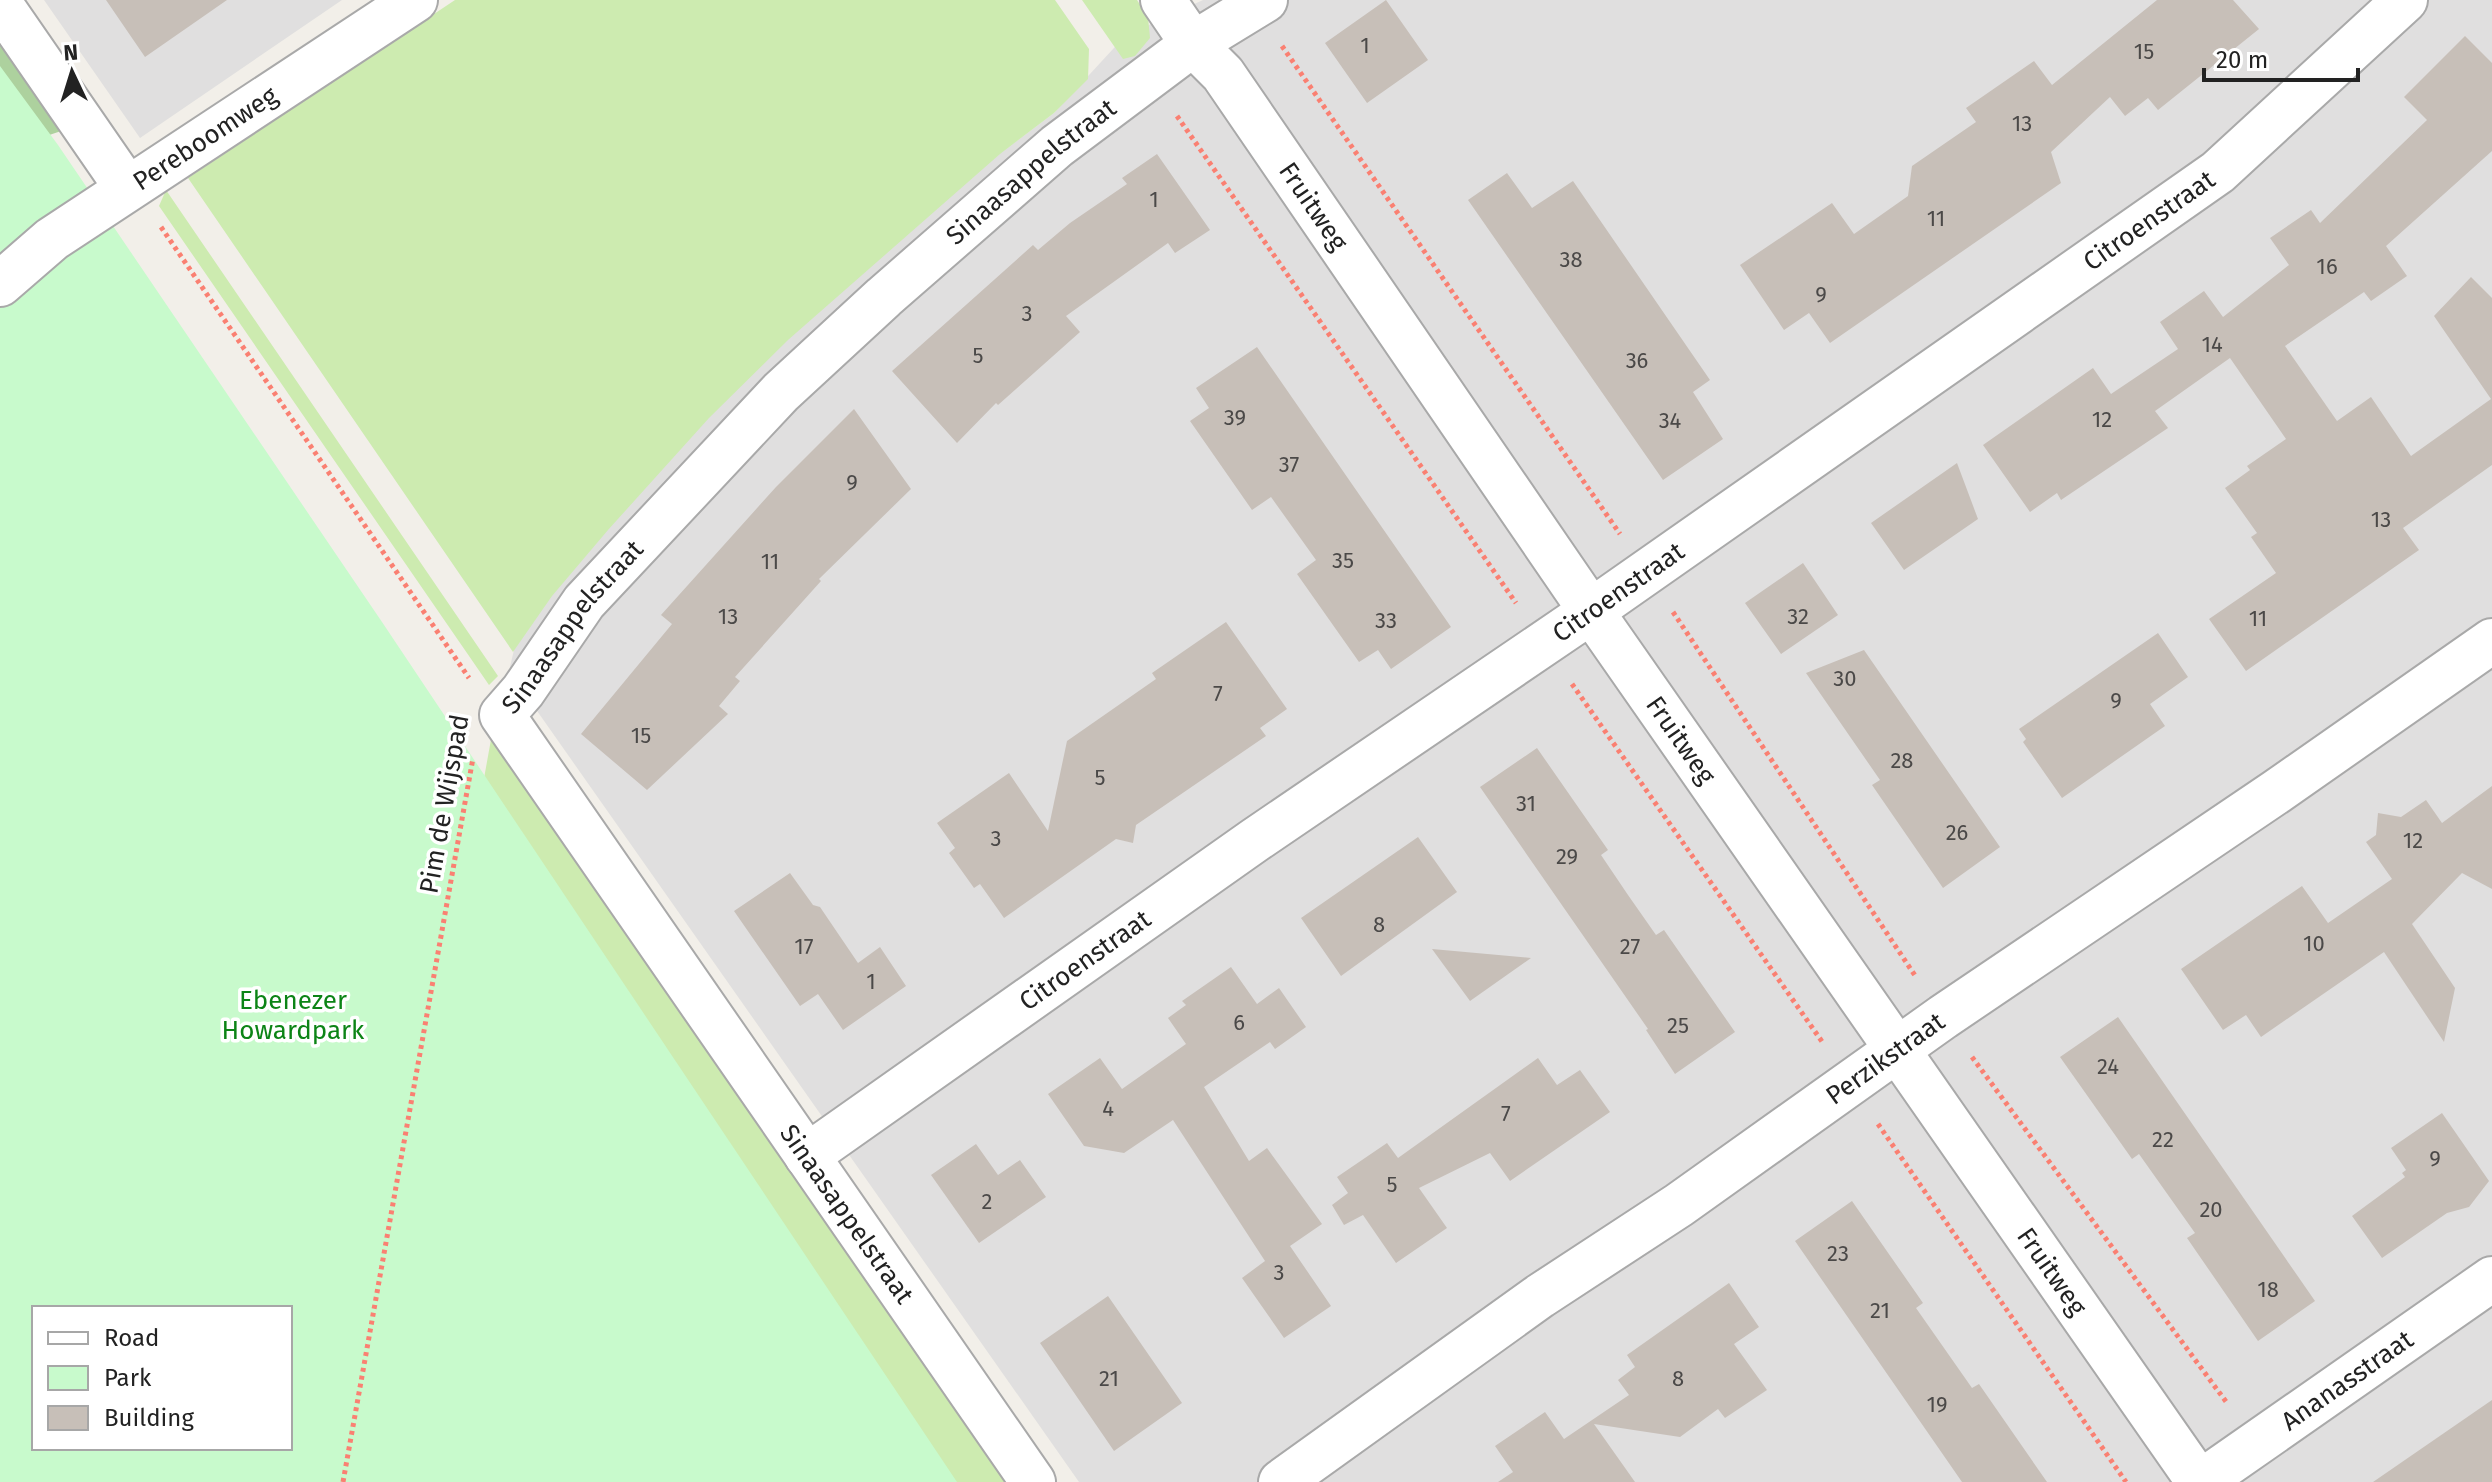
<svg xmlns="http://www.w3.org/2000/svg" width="2492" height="1482" font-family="'Fira Sans',sans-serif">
	<rect width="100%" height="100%" fill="#f2efe9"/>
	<!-- residential -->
	<path fill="#e0dfdf" d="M44,0H342L140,138Z
		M1203,0H2492V1482H1079L509,671L528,591L749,341L1054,113L1125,36Z"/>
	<!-- grass -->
	<path fill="#cdebb0" d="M455,0H1055L1089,49L1088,79L1054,113L1000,154L788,340L709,418L608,530L552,596L513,652L188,178Z
		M1082,0H1137L1148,17L1150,38L1135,56L1123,59Z
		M166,190L498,676L489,685L159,206Z
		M492,734L1008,1482H357Z"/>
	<!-- forest -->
	<path fill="#add19e" d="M0,35L67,129L14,147L0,148Z"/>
	<!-- park -->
	<path fill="#c8facc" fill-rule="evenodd" d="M0,66L58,145L382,622L957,1482H0ZM34,1308H290V1448H34Z"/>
	<!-- building -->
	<path fill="#c7bfb8" d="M106,0H227L145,57Z
		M1386,0L1428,60L1367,103L1325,43Z
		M2157,0H2233L2259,29L2158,110L2148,98L2125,116L2110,97L2051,152L2061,183L1830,343L1809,313L1784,330L1740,265L1832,203L1854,234L1908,196L1912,166L1976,122L1966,108L2034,61L2052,85Z
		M2465,36L2492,63V151L2386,246L2407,276L2371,301L2364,292L2285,346L2337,421L2371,397L2411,456L2491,399L2434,316L2471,277L2492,298V465L2403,528L2419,550L2246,671L2209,619L2276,573L2251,537L2257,533L2225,488L2250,470L2247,466L2286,439L2230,358L2155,411L2168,428L2061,500L2057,493L2030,512L1983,445L2093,368L2111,394L2178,349L2160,322L2204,291L2223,317L2289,265L2270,238L2311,210L2320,223L2427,120L2404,97Z
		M1157,154L1210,230L1175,253L1168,243L1066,316L1080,332L998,405L996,403L957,443L892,371L1033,245L1038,250L1070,223L1127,184L1122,178Z
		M1507,173L1532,208L1573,181L1710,380L1693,392L1723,439L1663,480L1468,200Z
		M1257,347L1451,627L1391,669L1378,650L1359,662L1297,574L1316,560L1271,497L1252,510L1190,421L1209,408L1196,388Z
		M854,409L911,489L819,579L821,581L735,677L740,681L719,706L728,714L647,790L581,734L672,624L661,615L776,487Z
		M1957,463L1978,519L1904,570L1871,523Z
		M1803,563L1838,615L1781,654L1745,603Z
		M1226,622L1287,709L1260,728L1266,736L1136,825L1133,843L1116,839L1004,918L980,884L974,888L949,853L955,848L937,823L1009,773L1048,831L1067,741L1156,679L1152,673Z
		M2158,633L2188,677L2150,704L2165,726L2062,798L2023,742L2026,739L2019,729Z
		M1864,650L2000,847L1943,888L1872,785L1880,780L1806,673Z
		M1537,748L1608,850L1601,855L1628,895L1656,935L1664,930L1735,1032L1675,1074L1646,1030L1648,1029L1480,787Z
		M2492,786V889L2462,873L2412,924L2455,988L2444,1042L2384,952L2261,1037L2246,1015L2223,1030L2181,969L2302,886L2328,923L2392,879L2366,842L2376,835L2378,813L2401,817L2426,800L2442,823Z
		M1418,837L1457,892L1341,976L1301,918Z
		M790,873L813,905L820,907L858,963L880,947L906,986L843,1030L818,994L800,1006L734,911Z
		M1432,949L1531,958L1470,1001Z
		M1231,967L1257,1004L1279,988L1306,1027L1275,1049L1270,1042L1204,1087L1249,1161L1267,1148L1322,1224L1290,1246L1331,1306L1284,1338L1242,1278L1265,1261L1173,1120L1124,1153L1084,1146L1048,1094L1100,1058L1122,1089L1186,1044L1168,1018L1186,1005L1182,1001Z
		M2118,1017L2315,1301L2258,1341L2187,1238L2195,1233L2139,1154L2132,1159L2060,1057Z
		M1538,1058L1557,1085L1580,1070L1610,1112L1510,1181L1490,1153L1419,1188L1447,1228L1396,1263L1363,1215L1344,1225L1332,1205L1348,1193L1337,1177L1387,1143L1398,1158Z
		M2442,1113L2489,1181L2469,1207L2447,1213L2382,1258L2352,1216L2405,1177L2402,1173L2406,1170L2391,1148Z
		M976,1144L998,1175L1020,1160L1046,1197L979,1243L931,1175Z
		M1852,1201L1923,1303L1916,1308L1972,1388L1979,1384L2047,1482H1962L1795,1241Z
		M1729,1283L1759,1327L1734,1344L1767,1390L1725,1418L1718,1409L1680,1437L1594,1424L1635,1482H1498L1513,1472L1495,1446L1545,1412L1564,1439L1629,1395L1618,1380L1635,1367L1627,1355Z
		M1108,1296L1182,1403L1114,1451L1040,1343Z
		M2492,1400V1482H2373Z"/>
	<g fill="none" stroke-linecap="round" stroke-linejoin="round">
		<!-- minor casing -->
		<g stroke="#a9a9a9" stroke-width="48">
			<g id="minor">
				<path id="s1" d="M1163,0L1193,44L1223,74L1591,611L2199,1482"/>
				<path d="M0,4L127,188"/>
				<path id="s2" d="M0,284L52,239L415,0"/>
				<path id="s3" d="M807,1156L1255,840L1574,623L2218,172L2405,0"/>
				<path id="s4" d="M1033,1482L502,715L523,691L584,602L781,392L884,297L1057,146L1193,44L1265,0"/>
				<path id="s5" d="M1281,1482L1540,1296L1679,1205L1943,1017L2276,792L2492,641"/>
				<path id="s6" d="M2201,1482L2492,1279"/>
			</g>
		</g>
		<!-- path -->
		<path stroke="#fa8072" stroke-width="5" stroke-dasharray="4 4" stroke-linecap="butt" d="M1282,46L1620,534
			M1177,116L1516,603
			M161,227L469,678
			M1673,612L1916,977
			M1572,684L1823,1043
			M1972,1057L2227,1403
			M1878,1124L2126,1482
			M343,1482L473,758"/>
		<!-- minor -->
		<use href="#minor" stroke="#fff" stroke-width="44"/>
	</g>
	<g text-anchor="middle" stroke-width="7" stroke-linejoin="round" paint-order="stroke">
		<!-- number labels -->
		<g font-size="22" fill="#4b4948">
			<text x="1365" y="53">1</text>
			<text x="2144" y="59">15</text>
			<text x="2022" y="131">13</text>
			<text x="1154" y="207">1</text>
			<text x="1936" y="226">11</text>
			<text x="1571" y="267">38</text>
			<text x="2327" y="274">16</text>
			<text x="1821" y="302">9</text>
			<text x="1027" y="321">3</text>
			<text x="2212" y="352">14</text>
			<text x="978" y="363">5</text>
			<text x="1637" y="368">36</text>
			<text x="1235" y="425">39</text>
			<text x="2102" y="427">12</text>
			<text x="1670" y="428">34</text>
			<text x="1289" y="472">37</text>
			<text x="852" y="490">9</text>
			<text x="2381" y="527">13</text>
			<text x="1343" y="568">35</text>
			<text x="770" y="569">11</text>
			<text x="728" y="624">13</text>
			<text x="1798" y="624">32</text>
			<text x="2258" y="626">11</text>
			<text x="1386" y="628">33</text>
			<text x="1845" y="686">30</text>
			<text x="1218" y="701">7</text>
			<text x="2116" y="708">9</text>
			<text x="641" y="743">15</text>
			<text x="1902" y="768">28</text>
			<text x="1100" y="785">5</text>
			<text x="1526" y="811">31</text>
			<text x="1957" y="840">26</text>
			<text x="996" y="846">3</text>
			<text x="2413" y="848">12</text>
			<text x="1567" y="864">29</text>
			<text x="1379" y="932">8</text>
			<text x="2314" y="951">10</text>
			<text x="804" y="954">17</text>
			<text x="1630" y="954">27</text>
			<text x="871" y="989">1</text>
			<text x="1239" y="1030">6</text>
			<text x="1678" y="1033">25</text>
			<text x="2108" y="1074">24</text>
			<text x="1108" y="1116">4</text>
			<text x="1506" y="1121">7</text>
			<text x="2163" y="1147">22</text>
			<text x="2435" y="1166">9</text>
			<text x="1392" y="1192">5</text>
			<text x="987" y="1209">2</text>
			<text x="2211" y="1217">20</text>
			<text x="1838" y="1261">23</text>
			<text x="1279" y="1280">3</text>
			<text x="2268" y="1297">18</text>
			<text x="1880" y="1318">21</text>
			<text x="1109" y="1386">21</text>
			<text x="1678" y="1386">8</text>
			<text x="1937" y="1412">19</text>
		</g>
		<!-- street labels -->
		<g font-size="26" fill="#222" stroke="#fff">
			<text dy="9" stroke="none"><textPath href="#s2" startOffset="252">Pereboomweg</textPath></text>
			<text dy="9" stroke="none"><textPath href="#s4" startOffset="1694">Sinaasappelstraat</textPath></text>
			<text dy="9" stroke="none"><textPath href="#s1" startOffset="256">Fruitweg</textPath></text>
			<text dy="9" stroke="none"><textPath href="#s3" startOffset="1636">Citroenstraat</textPath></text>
			<text dy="9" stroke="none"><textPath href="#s3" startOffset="988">Citroenstraat</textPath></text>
			<text dy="9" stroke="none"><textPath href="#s4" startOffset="1046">Sinaasappelstraat</textPath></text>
			<text dy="9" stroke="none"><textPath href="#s1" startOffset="904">Fruitweg</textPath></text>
			<text transform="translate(444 804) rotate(-80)" y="9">Pim de Wijspad</text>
			<text dy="9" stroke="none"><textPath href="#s3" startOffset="340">Citroenstraat</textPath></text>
			<text dy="9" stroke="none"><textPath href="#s5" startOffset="738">Perzikstraat</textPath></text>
			<text transform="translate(847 1214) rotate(55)" y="9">Sinaasappelstraat</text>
			<text dy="9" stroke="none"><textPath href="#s1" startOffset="1552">Fruitweg</textPath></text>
			<text dy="9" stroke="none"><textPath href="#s6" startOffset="178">Ananasstraat</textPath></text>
		</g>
		<!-- park labels -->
		<g font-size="26" fill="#0c8416" stroke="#fff">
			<text x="293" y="1009">Ebenezer<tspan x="293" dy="30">Howardpark</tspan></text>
		</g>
	</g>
	<!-- legend -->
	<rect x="32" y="1306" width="260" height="144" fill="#ffffff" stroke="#a7a7a7" stroke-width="2"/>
	<rect x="48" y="1332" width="40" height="12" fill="#ffffff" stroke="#a7a7a7" stroke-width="2"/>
	<text x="104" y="1346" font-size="24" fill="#222222">Road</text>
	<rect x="48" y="1366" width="40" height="24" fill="#c8facc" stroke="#a7a7a7" stroke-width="2"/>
	<text x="104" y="1386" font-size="24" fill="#222222">Park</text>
	<rect x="48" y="1406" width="40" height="24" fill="#c7bfb8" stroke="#a7a7a7" stroke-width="2"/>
	<text x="104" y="1426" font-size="24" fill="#222222">Building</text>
	<!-- north arrow -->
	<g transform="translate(72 72) rotate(356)" stroke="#ffffff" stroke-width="6" paint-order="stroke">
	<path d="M0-6L14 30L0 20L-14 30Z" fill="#222222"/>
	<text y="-12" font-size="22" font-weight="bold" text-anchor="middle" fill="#222222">N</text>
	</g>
	<!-- scale -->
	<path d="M2204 68v12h154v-12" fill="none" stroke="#222222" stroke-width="4"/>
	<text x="2216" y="68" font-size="24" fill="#222222" stroke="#ffffff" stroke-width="6" paint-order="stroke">20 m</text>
</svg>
